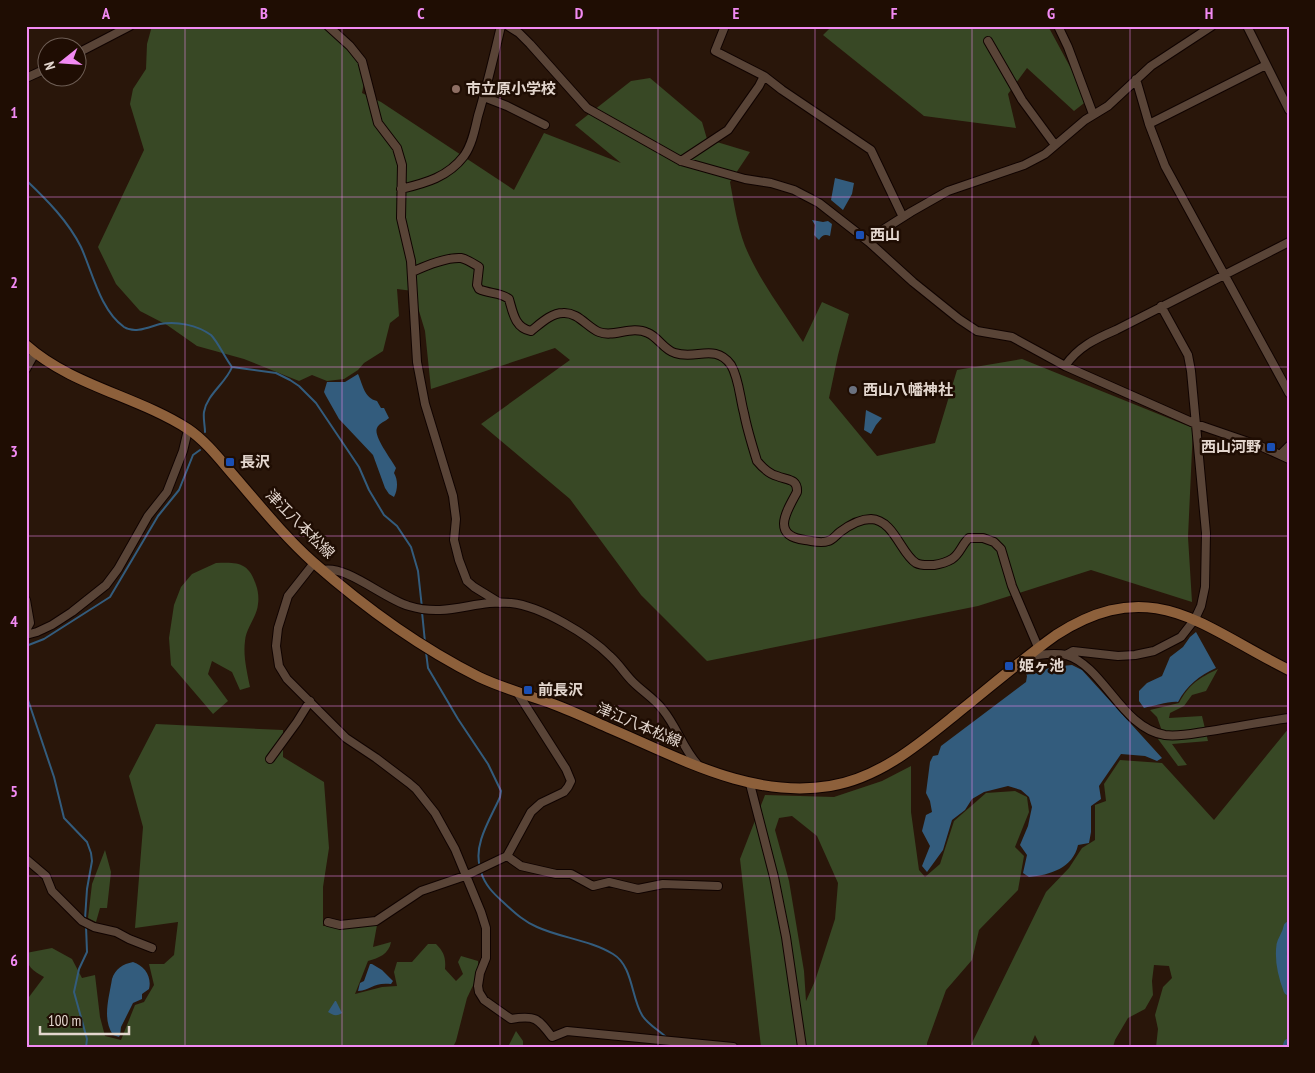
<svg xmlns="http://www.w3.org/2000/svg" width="1315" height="1073" font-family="'PT Sans Narrow','Noto Sans JP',sans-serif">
	<rect width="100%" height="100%" fill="#29160a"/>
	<!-- green -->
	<path fill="#384825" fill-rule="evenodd" d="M152,26H323L353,50L366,73L362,93L381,102L514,190L544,133L621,163L575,125L631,81L650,78L702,122L707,139L750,152L730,182C734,203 737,225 745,246C759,280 783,311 803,342L822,302L849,314L838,355L829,398L877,456L935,443L957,370L1022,359L1193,428L1188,537L1192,602L1091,570L978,606L707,661L641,595L570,499L481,424L570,360L555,348L431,389L425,331L413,291L397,289L399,316L390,323L383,351L364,363L358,370L344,379L327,381L312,375L299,381L244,359L197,346L167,325L140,311L116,284L98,247L144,150L130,104L133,89L146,69L147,44Z
		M832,26H1048L1088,100L1074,111L1027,68L1008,94L1016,128L924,116L823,35Z
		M216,563C237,562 249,562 256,585C258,590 259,598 258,604C257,617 246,628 245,641C243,656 247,672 250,687L240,690L232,672L212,661L208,674L228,701L213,714L171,665L169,638L174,605L181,587L192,574Z
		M1218,669L1206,691L1192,695L1184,706L1170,713L1169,718L1202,716L1208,741L1172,744L1187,765L1178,766L1158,739L1163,734L1157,717L1150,710L1179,703C1189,684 1199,678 1218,669Z
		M156,724L283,730V757L324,782L329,848L323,887V926L377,925L373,947L391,942C389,954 379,958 368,961L355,994L382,987L397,986L394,972L397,962H412L428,944H436C444,952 446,958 445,969L456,981L463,974L458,962L461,956L478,961L479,973L467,998L456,1041L453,1047H26V1001L44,977C33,971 26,966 26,953L52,948L72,959L82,978L95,975L100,1017L105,1036L121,1040L135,1005L144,1002L154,985L149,964H164L174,955L178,922L135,928L143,827L129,776Z
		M1289,728V1047H1156L1158,1029L1155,1015L1163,987L1172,978L1169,966L1154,965L1152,981L1153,995L1145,1009L1128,1018L1115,1040L1113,1047H1041L1035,1035L1030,1047H970L1046,892L1069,868L1082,848L1095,840V805L1106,801L1104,784L1120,760L1162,763L1214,820Z
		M911,766V812L919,870L925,877L940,864L954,821L986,793L1015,791L1027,797L1029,812L1015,847L1024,856L1018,890L979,930L972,960L946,990L927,1043V1047H761L740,859L765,795L834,797L882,781ZM792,816L817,836L838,883L835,919L815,981L806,1001L804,971L789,881L775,830L779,818Z
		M105,850L111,872L107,908H100L96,922L88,918L92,884Z
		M516,1031L523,1041V1047H508Z"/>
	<!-- water -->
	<path fill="#335c7d" d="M835,178L854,183L852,194L843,210L831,200Z
		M812,220L823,222L828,221L832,224L830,236C825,234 822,235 819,240L814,235L815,225Z
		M358,374C363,385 364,398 377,401L381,408H384L389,418C386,421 379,423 377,428C373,436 392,460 396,468L394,473C398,480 398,489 394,497L389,494L385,488L373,455L339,419L326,396L324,392L327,382H345Z
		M866,410L882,418L876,425L871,434L864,430Z
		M1196,632L1216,668C1199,676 1187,685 1178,702C1169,701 1154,706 1144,708L1139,701V691L1147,683L1162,676L1170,657L1183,647L1190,637Z
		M1072,665L1082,670L1162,758L1157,761L1145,756L1121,754L1099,786L1101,799L1091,806V832L1089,843L1078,845C1073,868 1050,875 1029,877L1023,873L1027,855L1020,845L1028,826L1032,807L1029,797L1021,790L1008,786L984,792L972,799L965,810L952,820L943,850L927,872L922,866L930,846L922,831L926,815L932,812L930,801L926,793L930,762L933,756L938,755L941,746L1026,682L1027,676L1024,669L1026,668L1037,673L1051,667Z
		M133,962C145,966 152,977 149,989L142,994V999L133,1003L121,1027L120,1035L119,1037L113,1035C102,1019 109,998 112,979C115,969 123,964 133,962Z
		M370,964H372L382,970L393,981L391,984C373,982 372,990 358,991L360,983L364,981Z
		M335,1001H336L342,1013C336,1017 333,1015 328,1012Z"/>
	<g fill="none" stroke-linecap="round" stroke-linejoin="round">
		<!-- stream -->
		<path stroke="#335c7d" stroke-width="2" d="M26,180C47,200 68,221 81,247C92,271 100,310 124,327C135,334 149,327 160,324C177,321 197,325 211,335C218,342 225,358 232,367L276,373L290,380L299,386L316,403L359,467L369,490L384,515L397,526L411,547L418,571L422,608
			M205,432C205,426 203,418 204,412C207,394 226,383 232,367
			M422,612L425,642
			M26,646L44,639L110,597L158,516L179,490L193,455L200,450
			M426,652L428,668L458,719L488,764L501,791L500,797C491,818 473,844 480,867
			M26,694L54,777L64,818L87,842L91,853L92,861L87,889L85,919
			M481,872C485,885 493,893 503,902C514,912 523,921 537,927C561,938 590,940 613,954C633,966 631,997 642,1015C647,1024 660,1031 667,1038
			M86,926L87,952L79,969L74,992L87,1039L86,1047"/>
		<!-- river -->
		<path stroke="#335c7d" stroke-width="11" d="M1289,927C1288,935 1283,939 1282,945C1280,959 1284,977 1289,990
			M1288,1047L1289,1044"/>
		<!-- minor casing -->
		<g stroke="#100300" stroke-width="10">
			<path id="minor" d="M328,26L350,46L362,61L378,123L397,148L402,165L401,218L411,261L417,362L425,404L453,496L456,519L454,540L459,560L467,581L474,587L500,603
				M508,26L519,33L530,44L587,108L681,161L745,179L771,183L794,190L819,203L869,242L913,282L959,319L977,331L1012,337L1065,366L1196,424L1260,446L1289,459
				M725,26L715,51L764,76L782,90L871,150L901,213
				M1058,26L1068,47L1093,114
				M1247,26L1289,110
				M988,41L1022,100L1055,145
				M78,53L130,26
				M26,78L48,68
				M1136,79L1149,124L1165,166L1289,393
				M484,97L507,106L545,125
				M1149,124L1266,65
				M681,161L728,130L759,86L764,76
				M401,189C426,183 448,177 464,156C472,145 475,129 478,116C487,86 494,56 501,26
				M869,242L881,231L911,212L948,191L1024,165L1045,154L1085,120L1108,106L1151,66L1212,26
				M412,272C425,266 446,257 461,258C467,259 474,264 479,267L477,285L479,289C489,294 500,292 509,299C513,313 515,328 531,331C540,324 551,313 563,313C578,312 587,327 599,332C614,338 631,325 648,333C658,337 664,350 675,353C696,360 715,343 731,365C739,378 740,399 744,413C747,429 752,445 757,461C762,467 769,474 777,476C786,480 798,478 797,492C786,512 771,536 805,540C813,541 821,544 828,541C833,540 836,535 840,532C848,526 860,519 871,519C894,520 901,554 916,563C922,566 928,565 934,565C940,564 947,562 952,559C960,554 962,544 969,538H983L994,542L1001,549L1012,586L1038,647
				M1065,366C1078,347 1095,339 1116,330L1289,242
				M26,369L35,353
				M1280,455L1289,446
				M314,563L288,596L278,628L276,646L279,666L287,679L346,738L376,758L409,783L416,789L435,813L455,849L481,912L486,928V958L480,973L478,986L479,992L484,1000L511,1019C535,1015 538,1018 552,1037L567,1031L733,1047
				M323,570C347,565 384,599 409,606C448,618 475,599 511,603C541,606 589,635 610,656C619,664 625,674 633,682C643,692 655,699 663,710C677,727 683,749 698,765
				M26,600L30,623L26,630
				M26,635L37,632L52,625L72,612L106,585L118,569L148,516L167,492L183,451L188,430
				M1066,655L1073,651L1118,656L1135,655L1154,651L1181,637L1195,619L1201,606L1205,587L1206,533L1191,371L1188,355L1161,306
				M1028,656C1041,655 1054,652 1066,655C1104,666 1121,728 1165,735C1180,737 1195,733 1210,731C1236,727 1262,722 1289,718
				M270,759L297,722L310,701
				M750,784L774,877L786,937L802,1047
				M507,856L521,866L556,874H571L593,886L609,882L638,889L663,884L718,886
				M26,859L46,876L52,891L82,921L94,927L116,932L129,939L152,948
				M328,922L340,925L376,921L421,891L465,876L507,856L531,812L541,803L564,792L568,787L571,781L566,769L517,692"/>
		</g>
		<!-- major casing -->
		<g stroke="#100300" stroke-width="12">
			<path id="major" d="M26,345C72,386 137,396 188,429C206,441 221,461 235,477C260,506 285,537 313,562C363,606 419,647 479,677C502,688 528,695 553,704C572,711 591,720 609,728C680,758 751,799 830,786C879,778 918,745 955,715C989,688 1021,660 1056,635C1153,573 1202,627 1289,670"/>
		</g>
		<!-- minor -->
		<use href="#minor" stroke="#594437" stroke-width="8"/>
		<!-- major -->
		<use href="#major" stroke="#8d603b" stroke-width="10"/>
	</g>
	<!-- grid -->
	<path fill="none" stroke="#f28af3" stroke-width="1" stroke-opacity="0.55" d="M185,26V1047M342,26V1047M500,26V1047M658,26V1047M815,26V1047M972,26V1047M1130,26V1047M26,197H1289M26,367H1289M26,536H1289M26,706H1289M26,876H1289"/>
	<!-- markers -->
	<circle fill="#8d6e63" stroke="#1f0d03" stroke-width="2" cx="456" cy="89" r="5"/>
	<g fill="#1a4fb4" stroke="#1f0d03" stroke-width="2">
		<rect x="855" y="230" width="10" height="10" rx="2.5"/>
		<rect x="1266" y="442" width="10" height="10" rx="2.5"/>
		<rect x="225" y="457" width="10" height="10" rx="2.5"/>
		<rect x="1004" y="661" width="10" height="10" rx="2.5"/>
		<rect x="523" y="685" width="10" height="10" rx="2.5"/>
	</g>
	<circle fill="#6b7280" stroke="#1f0d03" stroke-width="2" cx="853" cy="390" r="5"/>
	<g text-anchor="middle" stroke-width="5" stroke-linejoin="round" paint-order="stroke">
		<!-- poi labels -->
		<g font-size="15" font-weight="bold" fill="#e3d6ce" stroke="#1f0d03" text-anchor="start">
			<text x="466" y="94">市立原小学校</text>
			<text x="870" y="240">西山</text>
			<text x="863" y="395">西山八幡神社</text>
			<text x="1261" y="452" text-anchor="end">西山河野</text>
			<text x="240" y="467">長沢</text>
			<text x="1019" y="671">姫ヶ池</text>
			<text x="538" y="695">前長沢</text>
		</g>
		<!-- street labels -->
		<g font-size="15" fill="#e3d6ce" stroke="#1f0d03">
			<text transform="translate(300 524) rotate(45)" y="5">津江八本松線</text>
			<text transform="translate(639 725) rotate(23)" y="5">津江八本松線</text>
		</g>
	</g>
	<!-- border -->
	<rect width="1315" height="1073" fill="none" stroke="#1f0d03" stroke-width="55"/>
	<!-- north arrow -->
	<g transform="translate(62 62) rotate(253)"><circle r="24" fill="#1f0d03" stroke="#6d5d54"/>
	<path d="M0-4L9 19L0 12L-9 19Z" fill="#f28af3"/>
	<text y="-8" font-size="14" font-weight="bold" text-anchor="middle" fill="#e3d6ce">N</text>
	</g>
	<!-- scale -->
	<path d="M40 1026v8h89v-8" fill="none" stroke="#e3d6ce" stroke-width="2.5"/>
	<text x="48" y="1026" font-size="15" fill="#e3d6ce" stroke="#1f0d03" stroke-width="4" paint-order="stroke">100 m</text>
	<rect x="28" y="28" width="1260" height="1018" fill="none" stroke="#f28af3" stroke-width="2"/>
	<g font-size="16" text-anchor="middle" font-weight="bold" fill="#f28af3">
		<text x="106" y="19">A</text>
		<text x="264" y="19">B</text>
		<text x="421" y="19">C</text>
		<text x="579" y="19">D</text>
		<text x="736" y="19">E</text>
		<text x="894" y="19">F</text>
		<text x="1051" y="19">G</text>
		<text x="1209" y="19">H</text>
		<text x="14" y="118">1</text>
		<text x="14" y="288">2</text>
		<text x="14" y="457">3</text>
		<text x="14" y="627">4</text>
		<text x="14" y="797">5</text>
		<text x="14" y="966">6</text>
	</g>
</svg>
